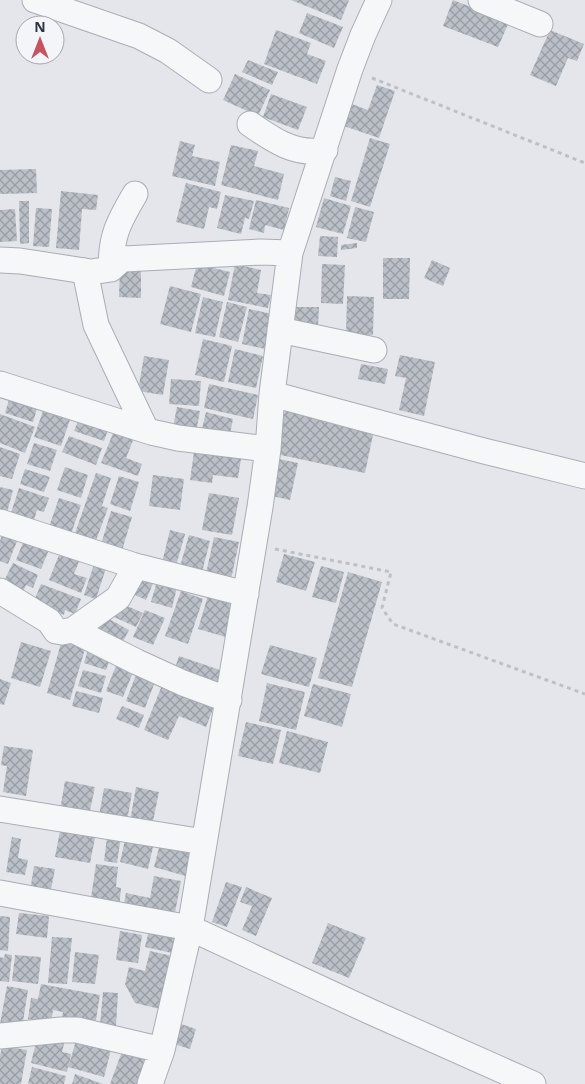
<svg xmlns="http://www.w3.org/2000/svg" width="585" height="1084" font-family="'Open Sans',sans-serif">
	<defs>
		<pattern id="building-cross-hatch" width="8" height="8" patternUnits="userSpaceOnUse" patternTransform="scale(1.25)"><rect width="8" height="8" fill="#bbbfc7"/><path d="M0 0l8 8M0 8l8-8" fill="none" stroke="#989ca3"/></pattern>
	</defs>
	<rect width="100%" height="100%" fill="#e4e6eb"/>
	<!-- building -->
	<path fill="url(#building-cross-hatch)" d="M291,0H349L341,20Z
		M453,0L509,22L498,47L443,26Z
		M307,13L343,27L334,48L299,33Z
		M276,30L311,43L307,54L326,61L317,84L264,64Z
		M550,30L584,44L577,61L568,58L556,86L530,75Z
		M248,60L278,72L272,85L242,72Z
		M235,74L270,90L258,116L223,100Z
		M377,85L395,91L379,138L341,125L349,103L368,110Z
		M271,94L307,107L298,130L263,117Z
		M370,138L390,144L370,207L351,201Z
		M180,141L195,145L192,156L220,162L215,186L172,176Z
		M231,145L258,151L254,166L284,174L278,200L221,185Z
		M36,169L37,193L0,194V170Z
		M335,177L351,181L346,201L330,196Z
		M186,183L221,192L217,209L209,207L204,229L176,222Z
		M61,191L98,195L96,210L82,209L79,250L56,248Z
		M225,195L254,201L249,219L245,218L241,234L217,228Z
		M324,198L351,206L343,234L316,227Z
		M256,200L289,208L284,230L265,225L264,233L249,229Z
		M19,201H29V243L20,244Z
		M355,207L374,212L366,242L347,238Z
		M36,208L52,209L49,247L33,246Z
		M15,209L17,241L0,242V210Z
		M320,236L338,237L337,257L318,256Z
		M357,243V248L341,250V245Z
		M383,258H410L409,299H383Z
		M432,260L450,268L443,286L424,278Z
		M197,264L230,272L224,296L191,287Z
		M235,264L261,270L257,293L271,295L268,308L228,300Z
		M322,264L345,265L343,304L321,303Z
		M120,266H141V298L119,297Z
		M170,286L201,294L191,332L160,324Z
		M347,296L374,297L373,335H346Z
		M203,297L223,302L215,337L195,333Z
		M227,302L247,307L238,342L219,337Z
		M295,307H319L318,327H295Z
		M249,309L272,314L265,349L242,344Z
		M203,339L232,346L224,382L195,375Z
		M235,349L263,356L256,388L228,382Z
		M400,355L435,362L424,416L399,410L406,378L395,376Z
		M144,356L169,360L163,395L138,391Z
		M361,364L388,369L385,384L358,379Z
		M171,379L201,381L199,406L169,404Z
		M209,384L258,395L253,419L204,408Z
		M11,393L39,402L33,422L5,413Z
		M45,405L72,414L61,446L34,437Z
		M286,406L375,425L365,473L276,454Z
		M177,407L200,411L196,432L173,427Z
		M206,412L233,419L229,439L201,433Z
		M0,414L35,427L25,453L0,443Z
		M81,414L110,424L104,441L74,431Z
		M116,426L136,433L126,458L142,464L138,476L101,463Z
		M69,436L102,448L96,465L62,452Z
		M34,443L57,450L50,471L27,464Z
		M195,445L242,452L238,478L213,475L212,483L190,480Z
		M0,447L20,454L12,479L0,476Z
		M279,459L298,463L290,500L272,496Z
		M65,467L88,475L81,498L57,490Z
		M25,469L50,477L44,492L20,484Z
		M96,473L111,478L102,506L108,508L94,546L73,539Z
		M153,475L184,479L180,510L149,506Z
		M119,476L139,482L130,511L110,504Z
		M0,487L13,490L6,517L0,515Z
		M19,488L49,498L44,512L37,510L33,523L10,516Z
		M209,493L239,498L232,535L202,530Z
		M59,498L81,505L71,534L49,527Z
		M111,511L132,517L121,554L100,548Z
		M4,530L19,536L8,564L0,561V541Z
		M170,530L185,534L176,566L162,563Z
		M26,535L51,545L41,569L16,560Z
		M189,535L210,541L201,576L179,570Z
		M214,537L239,542L230,584L205,578Z
		M61,550L81,557L74,574L87,578L81,593L49,580Z
		M284,554L315,562L306,591L276,582Z
		M95,561L107,565L96,599L84,595Z
		M13,563L38,575L33,588L26,585L23,592L3,583Z
		M321,566L344,572L336,603L312,597Z
		M134,571L155,579L146,600L126,591Z
		M348,572L382,582L352,687L318,678Z
		M158,578L178,583L172,608L151,602Z
		M41,584L81,599L75,614L65,610L64,615L33,604Z
		M181,591L203,599L188,644L165,636Z
		M209,592L237,600L226,637L198,629Z
		M118,602L143,613L136,627L112,616Z
		M145,610L165,618L153,645L133,637Z
		M100,614L129,630L120,647L90,631Z
		M63,636L87,642L70,700L47,693Z
		M21,642L51,651L40,687L11,678Z
		M270,645L317,658L309,687L261,674Z
		M89,647L112,655L106,670L84,663Z
		M179,656L226,672L219,690L173,674Z
		M117,663L134,670L123,697L106,691Z
		M83,670L106,676L101,693L78,686Z
		M137,672L156,679L145,708L126,701Z
		M0,679L11,683L4,705L0,704Z
		M163,683L215,704L206,727L179,716L168,740L144,730Z
		M267,683L305,692L296,730L259,721Z
		M313,684L351,694L342,727L304,716Z
		M76,691L103,698L99,713L72,706Z
		M122,706L144,715L139,728L116,719Z
		M246,722L281,730L273,764L238,756Z
		M287,731L328,742L320,773L279,763Z
		M4,746L33,750L26,796L3,792L7,766L1,765Z
		M65,781L95,787L89,815L60,810Z
		M136,787L159,792L152,826L130,821Z
		M104,788L132,793L127,821L99,816Z
		M62,821L97,828L90,863L55,857Z
		M108,829L122,830L117,863L104,861Z
		M127,832L155,838L148,869L120,862Z
		M12,837L21,839L18,858L28,860L25,875L6,872Z
		M161,840L196,849L189,877L154,867Z
		M96,864L118,867L116,887L121,888L119,908L90,905Z
		M34,866L55,869L50,894L30,891Z
		M154,876L181,881L174,918L123,909L126,893L150,898Z
		M226,882L242,887L227,927L212,922Z
		M246,887L272,898L256,936L242,930L252,906L240,902Z
		M19,913L49,916L47,938L16,934Z
		M0,916L10,917L8,951L0,950Z
		M328,923L366,938L349,978L312,963Z
		M149,930L176,936L172,953L145,947Z
		M120,931L142,935L138,963L116,960Z
		M52,937L72,938L67,984L48,983Z
		M150,951L172,956L160,1009L135,1003L125,984L129,967L145,971Z
		M75,952L99,955L95,984L72,982Z
		M5,954L12,955L9,982L0,981V957L4,958Z
		M15,955L41,957L38,984L12,981Z
		M41,984L100,995L95,1026L61,1021L63,1012L53,1010L51,1023L28,1019L31,998L38,999Z
		M7,986L28,990L22,1028L0,1024Z
		M103,992L118,993L116,1026L100,1025Z
		M178,1023L196,1029L190,1049L171,1043Z
		M38,1034L65,1040L62,1052L71,1054L69,1065L77,1037L112,1046L104,1077L68,1067L67,1072L31,1063Z
		M2,1046L27,1050L21,1084H0V1056Z
		M123,1049L147,1057L138,1084H110Z
		M32,1067L66,1076L64,1084H28Z
		M75,1074L103,1084H72Z"/>
	<g fill="none" stroke-linecap="round" stroke-linejoin="round">
		<!-- minor casing -->
		<g stroke="#a9adb5" stroke-width="27">
			<path id="minor" d="M35,0L139,36L168,51L209,80
				M481,0L540,24
				M250,124C273,140 296,156 325,150
				M0,260L20,261L91,272L111,269L120,261L124,259L261,252L290,253
				M111,269C111,236 118,223 135,194
				M85,271L96,325L146,430
				M280,330L374,350
				M0,384L151,432L178,438L268,449
				M272,394L484,451L585,476
				M0,522L132,565L246,594
				M0,591L49,621L56,631L62,632L73,630L137,662L183,683L229,700
				M73,630L118,598L136,566
				M0,809L204,842
				M0,893L190,928L369,1011L533,1084
				M0,1036L61,1030H77L162,1050
				M150,1084L162,1050L190,928L260,507L268,449L272,394L290,253L350,69L363,35L379,0"/>
		</g>
		<!-- path -->
		<path stroke="#bec0c6" stroke-width="3" stroke-dasharray="4 4" stroke-linecap="butt" d="M372,78L585,163
			M275,549L391,572L382,608L393,624L585,694"/>
		<!-- minor -->
		<use href="#minor" stroke="#f6f7f9" stroke-width="25"/>
	</g>
	<!-- north arrow -->
	<g transform="translate(40 40)"><circle r="24" fill="#f3f5f8" stroke="#a4a7af"/>
	<path d="M0-4L9 19L0 12L-9 19Z" fill="#c55460"/>
	<text y="-8" font-size="14" font-weight="bold" text-anchor="middle" fill="#2d3342">N</text>
	</g>
</svg>
